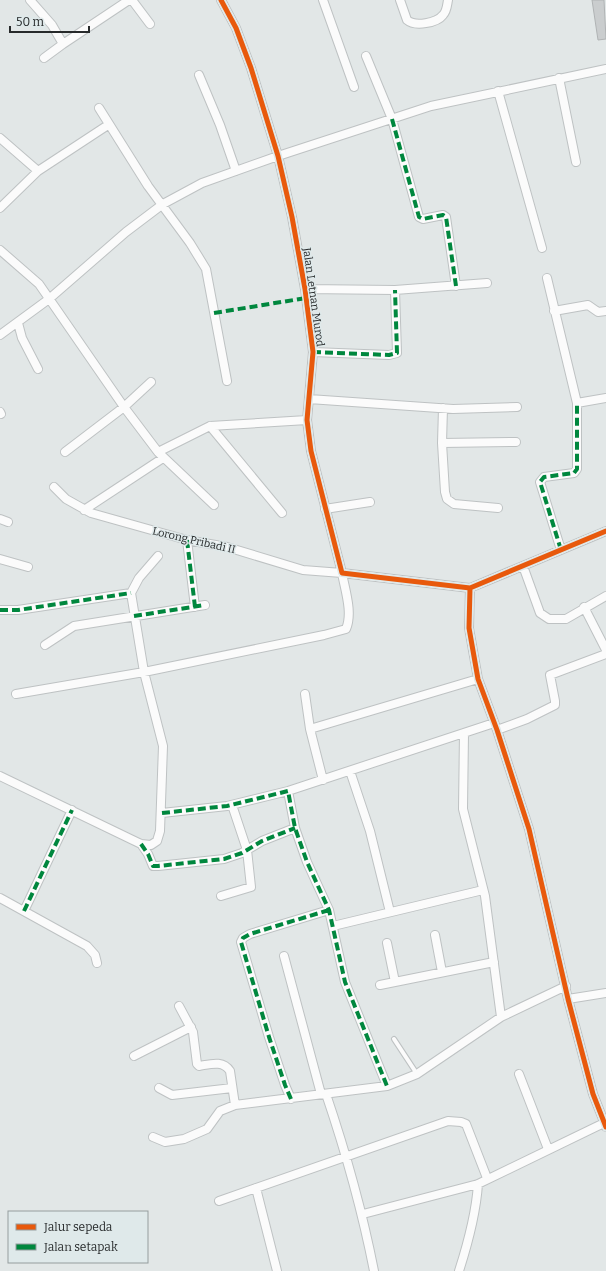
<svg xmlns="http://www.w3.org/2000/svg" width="606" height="1271" font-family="Bitter,serif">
	<rect width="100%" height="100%" fill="#e2e7e7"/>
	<!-- building -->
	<path fill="#cacdce" stroke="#b0b3b4" d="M592,0H604L606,39L598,40Z"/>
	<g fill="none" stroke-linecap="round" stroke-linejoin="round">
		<!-- service casing -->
		<g stroke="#bec2c3" stroke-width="6">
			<path id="service" d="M394,1039L417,1074"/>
		</g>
		<!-- minor casing -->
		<g stroke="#bec2c3" stroke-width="10">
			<path id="minor" d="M30,0L52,25L63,44L44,58
				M132,0L150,24
				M221,0L236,28L251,68L278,156L292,217L305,289L313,352L307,420L311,451L342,573L470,588
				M323,0L354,87
				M400,0L407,20C415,27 437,23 443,15C447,11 447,5 448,0
				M63,44L129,0
				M366,56L392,119L419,217L423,219L443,215L446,217L456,286
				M199,75L220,125L236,171
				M559,78L576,162
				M498,91L542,248
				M99,108L148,186L190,243L206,269L227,381
				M0,138L38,171
				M0,208L38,171L108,125
				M0,250L39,284L124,407L158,452L214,505
				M547,278L577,403L606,398
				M305,289L395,290L487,283
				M554,311L588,305L598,312L606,311
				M18,323L22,338L38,369
				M0,335L49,299L126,232L163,204L202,183L278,156L431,106L606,69
				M313,352L389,355L397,353L395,290
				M309,399L453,409L517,407
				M443,408L442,443L445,492L447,499L454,504L498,508
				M0,412L1,414
				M210,426L282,513
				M442,443L516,442
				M65,452L124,407L151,382
				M158,452L210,426L307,420
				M325,509L370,502
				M84,510L163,458
				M0,519L8,522
				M606,531L470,588L469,628L478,679L497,730L529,829L568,999L593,1094L606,1127
				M187,540L195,607
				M561,550L540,482L544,477L574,473L577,469V403
				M0,559L28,567
				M523,566L540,613L549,619H566L606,596
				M584,607L606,650
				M0,610H18L131,593
				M45,645L74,626L205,605
				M16,694L144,672L324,635L346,629C353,613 345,590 342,573L303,570L227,547L187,540L91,513L66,499L54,487
				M305,694L310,729
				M497,730L527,719L555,705V701L550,675L606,654
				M464,733L463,809L485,896L501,1017
				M350,771L370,831L390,912
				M0,776L141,844L151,845L157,841L160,831L163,746L144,672L131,593L139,578L158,556
				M323,780L310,729L478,679
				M288,791L295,828L307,862L329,910L345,982L387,1086
				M162,813L227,806L288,791L494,723
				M141,844L148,854L153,866H158L224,859L242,853L262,841L295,828
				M221,896L251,887L247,850L232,805
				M0,898L87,946L95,955L97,963
				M24,911L72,810
				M333,926L483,890
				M435,935L442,972
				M387,943L395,982
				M284,956L321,1094
				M380,985L494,962
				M568,999L606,993
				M179,1006L193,1032L197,1064L199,1066C211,1064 223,1060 230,1071L235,1105
				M134,1056L191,1027
				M519,1074L548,1149
				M159,1088L172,1095L232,1088
				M326,1094C346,1153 362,1210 374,1271
				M291,1099L285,1085L269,1037L241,942L243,938L250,934L329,910
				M153,1137L165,1142L184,1139L207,1129L220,1111L235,1105L387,1086L417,1074L501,1017L566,986
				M256,1188L277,1271
				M219,1201L448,1121L461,1122L466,1124L487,1178
				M363,1214L478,1184L604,1123
				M459,1271C468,1243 476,1214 478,1184"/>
		</g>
		<!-- service -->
		<use href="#service" stroke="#fbfbfb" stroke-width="4"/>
		<!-- minor -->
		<use href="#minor" stroke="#fbfbfb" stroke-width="8"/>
		<!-- quiet -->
		<path stroke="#00873e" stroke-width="4" stroke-dasharray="8 4" stroke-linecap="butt" d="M392,119L419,217L423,219L443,215L446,217L456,286
			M214,313L306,298
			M313,352L389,355L397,353L395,290
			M187,540L195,607
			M561,550L540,482L544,477L574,473L577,469V403
			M0,610H18L131,593
			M134,616L205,605
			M162,813L227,806L288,791L295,828L307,862L329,910L345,982L387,1086
			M141,844L148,854L153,866H158L224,859L242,853L262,841L295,828
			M24,911L72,810
			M291,1099L285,1085L269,1037L241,942L243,938L250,934L329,910"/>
		<!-- cycleway casing -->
		<g stroke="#dfe9ea" stroke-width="8">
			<path id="cycleway" d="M221,0L236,28L251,68L278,156L292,217L305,289L313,352L307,420L311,451L342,573L470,588
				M606,531L470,588L469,628L478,679L497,730L529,829L568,999L593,1094L606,1127"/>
		</g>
		<!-- cycleway -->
		<use href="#cycleway" stroke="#e8590c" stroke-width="5"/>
	</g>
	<g text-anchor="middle" stroke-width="3" stroke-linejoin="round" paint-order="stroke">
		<!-- street labels -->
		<g font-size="11" fill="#272a2b" stroke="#dfe9ea">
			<text transform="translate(314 297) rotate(82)" y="4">Jalan Letnan Murod</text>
			<text transform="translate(194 540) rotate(13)" y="4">Lorong Pribadi II</text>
		</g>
	</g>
	<!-- legend -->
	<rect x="8" y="1211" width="140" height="52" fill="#dfe9ea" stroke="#959d9e"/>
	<rect x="16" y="1224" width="20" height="6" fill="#e8590c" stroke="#959d9e"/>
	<text x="44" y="1231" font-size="12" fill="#272a2b">Jalur sepeda</text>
	<rect x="16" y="1244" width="20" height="6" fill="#00873e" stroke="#959d9e"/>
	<text x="44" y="1251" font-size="12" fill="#272a2b">Jalan setapak</text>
	<!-- scale -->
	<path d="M10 26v6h79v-6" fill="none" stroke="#272a2b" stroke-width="2"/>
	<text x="16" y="26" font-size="12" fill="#272a2b" stroke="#dfe9ea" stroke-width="3" paint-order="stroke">50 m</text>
</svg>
